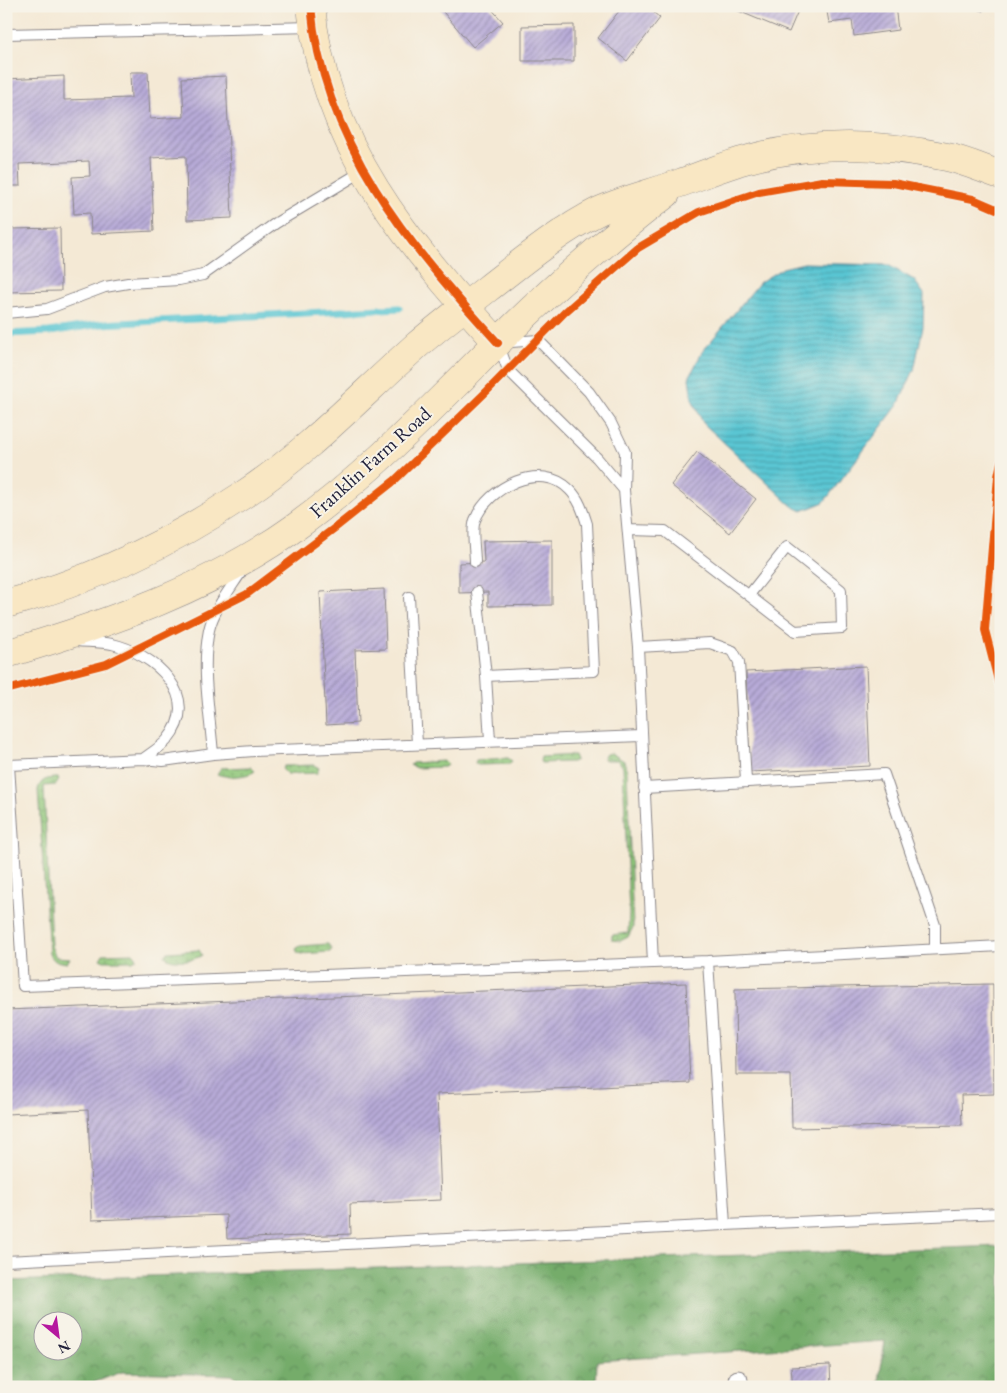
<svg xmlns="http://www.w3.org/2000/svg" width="1007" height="1393" font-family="'EB Garamond',serif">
	<defs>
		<pattern id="grass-dots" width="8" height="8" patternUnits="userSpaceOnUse" patternTransform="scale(1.25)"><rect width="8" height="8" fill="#90c77a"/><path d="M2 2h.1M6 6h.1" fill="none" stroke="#75a165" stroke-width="1.8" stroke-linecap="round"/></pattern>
		<pattern id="forest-crowns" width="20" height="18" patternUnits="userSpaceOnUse" patternTransform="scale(1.25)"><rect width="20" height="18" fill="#74ac6a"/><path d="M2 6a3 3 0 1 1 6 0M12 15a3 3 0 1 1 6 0" fill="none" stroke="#5f8c58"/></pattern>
		<pattern id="water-rules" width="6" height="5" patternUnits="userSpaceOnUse" patternTransform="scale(1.25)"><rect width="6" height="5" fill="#5ac6d3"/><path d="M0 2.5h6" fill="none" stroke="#4aa0ac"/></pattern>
		<pattern id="building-hatch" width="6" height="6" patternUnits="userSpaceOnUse" patternTransform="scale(1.25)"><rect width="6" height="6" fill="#b8abd8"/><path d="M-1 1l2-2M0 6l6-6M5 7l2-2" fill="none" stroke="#958bb0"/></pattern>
	</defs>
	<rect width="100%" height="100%" fill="#f7f3e8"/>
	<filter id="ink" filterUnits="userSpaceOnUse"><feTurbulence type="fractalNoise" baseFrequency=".02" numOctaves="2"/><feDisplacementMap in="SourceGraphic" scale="10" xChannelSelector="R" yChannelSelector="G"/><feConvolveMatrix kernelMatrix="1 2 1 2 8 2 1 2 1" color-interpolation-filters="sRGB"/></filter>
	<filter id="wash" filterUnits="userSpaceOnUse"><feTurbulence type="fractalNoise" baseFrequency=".0096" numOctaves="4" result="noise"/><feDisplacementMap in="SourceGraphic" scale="20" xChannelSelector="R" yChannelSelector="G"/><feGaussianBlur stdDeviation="1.12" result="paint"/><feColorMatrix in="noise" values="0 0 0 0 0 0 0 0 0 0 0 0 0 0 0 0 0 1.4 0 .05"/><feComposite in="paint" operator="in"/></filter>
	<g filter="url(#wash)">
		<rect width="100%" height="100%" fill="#f4e9d5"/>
		<!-- grass -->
		<path fill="url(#grass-dots)" stroke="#59745a" d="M611,753L624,761L627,771L633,927L628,937L620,941L612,940V935L628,933L629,914L623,767L618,760H606L603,758L606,754Z
			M574,755L576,760L572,762L541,763L540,761L541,757Z
			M508,758L512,761L510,764L478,765L475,763L476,760Z
			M444,761L447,764L445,767L416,768L410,765L412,763Z
			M314,765L319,768L317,773L287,774L282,769L284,766Z
			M251,767L255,771C248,777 225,778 217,774L221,768Z
			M58,778L59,780L56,785L44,786L51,946L56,957L70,958L67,963L55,961L49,954L38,790C40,779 48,778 58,778Z
			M328,944L332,949L330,952L302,954L298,953L296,949L300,946Z
			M199,950L202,955C195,961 171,963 165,956L168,952Z
			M133,953L137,958L133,961H104L100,959L103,954Z"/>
		<!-- forest -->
		<path fill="url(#forest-crowns)" stroke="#4b6752" fill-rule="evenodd" d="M1001,1246V1387H878L885,1341L597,1361L596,1387H251L232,1375L122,1372L82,1387H6V1281ZM42,1320H72V1350H42Z"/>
		<!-- water -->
		<path fill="url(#water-rules)" stroke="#3e7487" d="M804,263L888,265L914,280L924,294L923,327L914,370L898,405L824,502L802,511L792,506L703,423L692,399L689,378L702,352L760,282L783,268Z"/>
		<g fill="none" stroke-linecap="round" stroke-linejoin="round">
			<!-- stream -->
			<path stroke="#5ac6d3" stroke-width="7" d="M6,334L49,332L101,324L399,308"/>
		</g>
		<g id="blocks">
			<!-- building -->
			<path fill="url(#building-hatch)" d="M438,6H489L503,22L473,47Z
				M623,6H646L660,18L627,61L598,38Z
				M738,6H800L789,32L736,10Z
				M826,6H895L898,30L854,36L852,20L829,23Z
				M965,6H984L983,11Z
				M574,25V61H522V26Z
				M130,72H148L150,119L184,117L182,78L226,76L232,218L187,220L186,156L151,158L154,231L91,234L90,213L74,214L72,177L90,176L89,161L19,164L20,186H10L11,229L60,228L61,291L6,292V79L64,76V100L131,98Z
				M697,452L756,499L730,533L671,485Z
				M552,540V605L488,606V592L459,593V563L484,562L483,541Z
				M384,589L386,649L355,650L358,723L326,725L320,592Z
				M866,666L870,766L750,772L746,672Z
				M686,983L690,1083L437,1094L441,1200L350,1204L351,1234L227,1239L226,1215L92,1220L88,1110L6,1114V1010Z
				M993,984L994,1094L961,1095L962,1125L792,1128L791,1075H736L735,989Z
				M830,1365L831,1387H793L791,1367Z"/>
		</g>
	</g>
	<g filter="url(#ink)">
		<use href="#blocks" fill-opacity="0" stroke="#8b8688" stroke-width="1"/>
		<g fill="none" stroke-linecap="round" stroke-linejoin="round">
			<!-- lane casing -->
			<g stroke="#8b8688" stroke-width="12">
				<path id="lane" d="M6,34L313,27
					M6,313L47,309L105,287L128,283L179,280L203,275L276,223L363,171
					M624,490L597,458L508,370L498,343L538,340L589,392L611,423L625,452L624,490L638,647L653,963
					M629,530L665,531L795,631L842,628L841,590L787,547L749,595
					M475,562C475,550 471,531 475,520C488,487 541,460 570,490C579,499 583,511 587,524L594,671L486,676L490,741
					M477,592L486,676
					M409,597L417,744
					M77,641C88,642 101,642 112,644C153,653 204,696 167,740C161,747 151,753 143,759
					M638,647L710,643L733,651L739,662L746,781
					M641,736L254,751L213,754L163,761L143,759L9,765L23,986L708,961L1001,946
					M213,754C210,714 201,669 209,630C214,608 232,587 243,569
					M644,788L884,774L935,925V949
					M708,961L725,1225L1001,1213
					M6,1261L725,1225"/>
			</g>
			<!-- street casing -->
			<g stroke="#8b8688" stroke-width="21">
				<path id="street" d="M738,1380V1387"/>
			</g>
			<!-- secondary casing -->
			<g stroke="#8b8688" stroke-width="29">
				<path id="secondary" d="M311,6C323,144 409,245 498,343
					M6,604C90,581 171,543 243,495C307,453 359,397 416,346C439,326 463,308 487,289C522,262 559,231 599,211C625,199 653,193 680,183C703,175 725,165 749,159C814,141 881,143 947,157C965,161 983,169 1001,175
					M6,654C107,624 211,588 297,526C361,480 416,424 471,369C532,307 597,247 666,194"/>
			</g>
			<!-- lane -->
			<use href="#lane" stroke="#fff" stroke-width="10"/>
			<!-- street -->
			<use href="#street" stroke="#fff" stroke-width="19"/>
			<!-- secondary -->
			<use href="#secondary" stroke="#f9e7c3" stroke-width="28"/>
			<!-- cycleway casing -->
			<g stroke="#f7f3e8" stroke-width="11">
				<path id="cycleway" d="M311,6C323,144 409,245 498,343
					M1001,462L998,476L985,630L1001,692
					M6,690L106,664L247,594L336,527L394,481L487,391L565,312L638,248L699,212L759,192L822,181L893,183L973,199L1001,211"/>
			</g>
			<!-- cycleway -->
			<use href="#cycleway" stroke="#e8590c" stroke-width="8"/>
		</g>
	</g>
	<g text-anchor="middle" stroke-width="4" stroke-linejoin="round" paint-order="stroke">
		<!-- street labels -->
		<g font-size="20" fill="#22223b" stroke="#f7f3e8">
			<text transform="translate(370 462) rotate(-42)" y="7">Franklin Farm Road</text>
		</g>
	</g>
	<!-- margin -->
	<rect width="1007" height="1393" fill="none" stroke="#f7f3e8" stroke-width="25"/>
	<!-- north arrow -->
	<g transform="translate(58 1336) rotate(151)"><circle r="24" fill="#f7f3e8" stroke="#a29fa3"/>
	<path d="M0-4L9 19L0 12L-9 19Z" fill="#b5179e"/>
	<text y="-8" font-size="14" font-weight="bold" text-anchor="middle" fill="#22223b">N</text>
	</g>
</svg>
